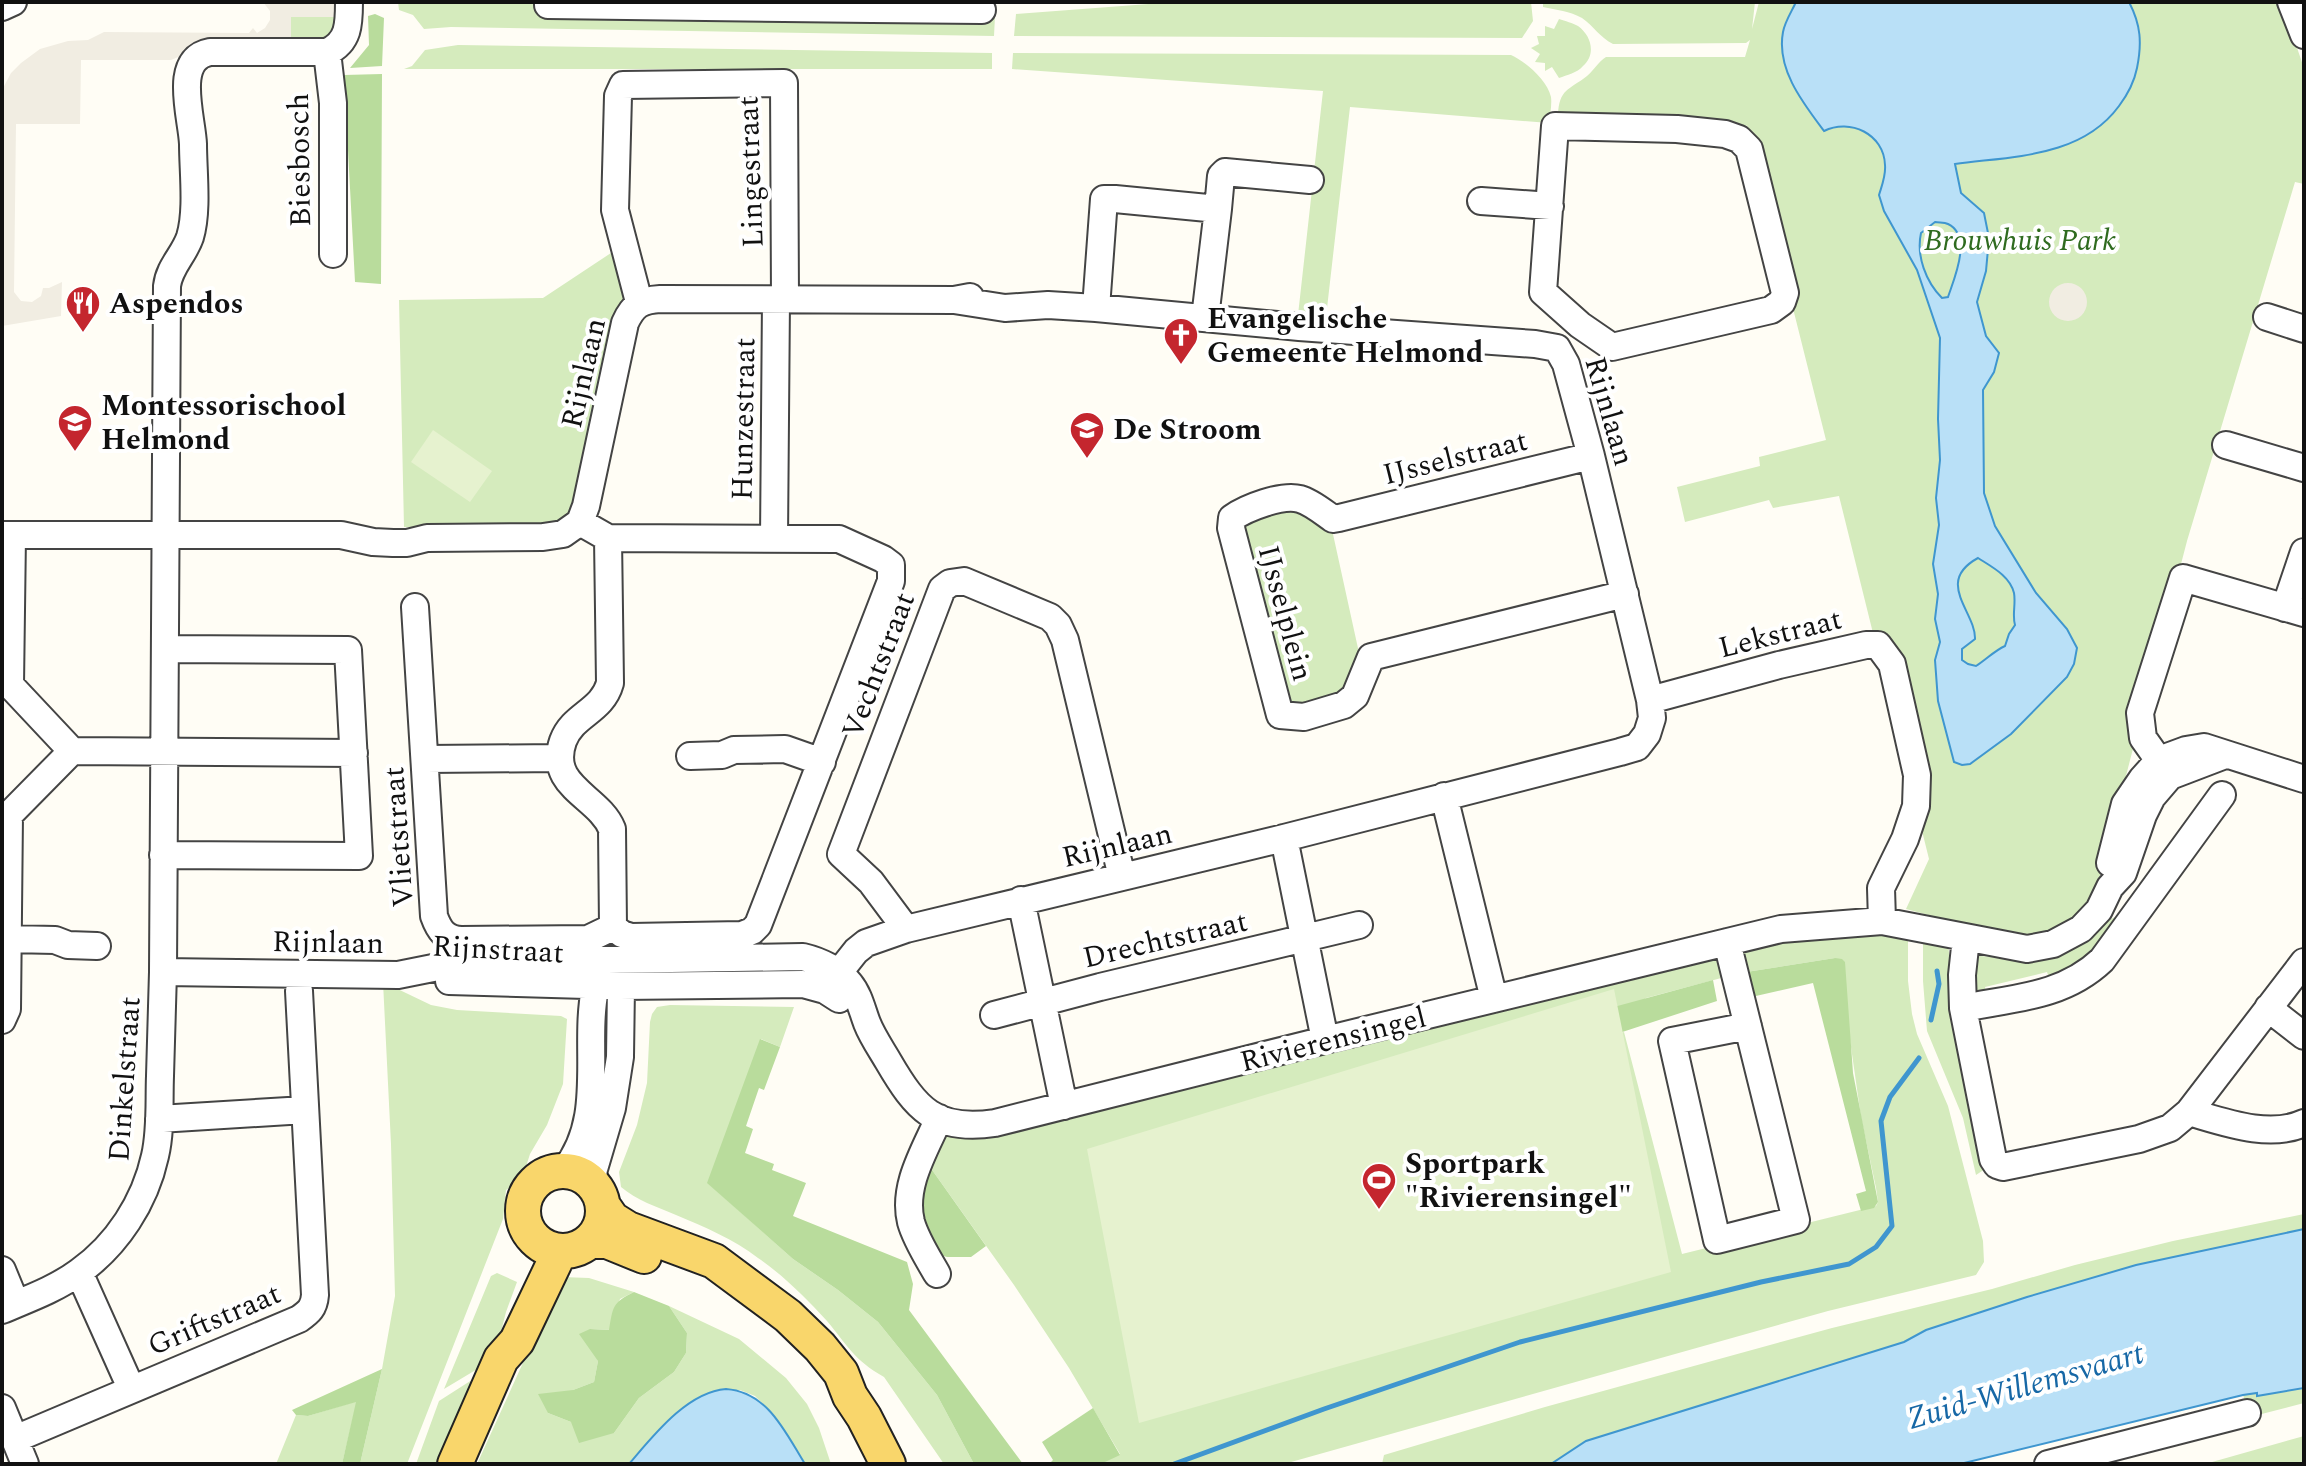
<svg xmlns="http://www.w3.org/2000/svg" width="2306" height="1466" font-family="Spectral,serif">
	<rect width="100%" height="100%" fill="#fffdf5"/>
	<!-- green -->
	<path fill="#d5ebbd" d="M398,2L541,3L971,19L995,16L994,36L451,27L424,29L413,15L399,10Z
		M1175,2H1531L1533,21L1522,38L1014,36L1016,14Z
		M1543,2H1755L1752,29L1759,2H2281L2304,68V184L2295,182L2187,541L2095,895L2061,933L2007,936L1906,909L1929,859L1839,496L1773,508L1769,500L1685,522L1677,487L1760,466L1759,457L1826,440L1747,125L1740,132L1558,115C1559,89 1569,90 1587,76C1594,70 1598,62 1606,57H1745L1750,40L1746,43L1613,44C1599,37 1594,26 1582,18C1570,11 1556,10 1543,7Z
		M290,17H339L331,38H291Z
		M1559,19C1565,21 1573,23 1578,26C1592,36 1596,55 1583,66C1577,73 1567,75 1559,78L1552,67L1545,71V63L1535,62L1540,54L1531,48L1539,44L1537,36H1545V26L1554,29Z
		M458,45L992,53V69H404L412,66L425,50Z
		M1013,53L1511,55C1526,62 1547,80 1551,97C1552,105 1550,115 1549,123L1350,107L1326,317L1298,315L1323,91L1012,69Z
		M617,249L626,296L577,511L556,526L404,527L399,300L543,298Z
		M1297,506L1331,525L1361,662L1339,700L1287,712L1240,520Z
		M2115,917H2118L2082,966L2051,984L2047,972L1985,987L1987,999L1975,997L1970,967L1979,956C1991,956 2000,959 2012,960C2034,962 2061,958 2080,945C2093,936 2102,923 2115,917Z
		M1877,930L1908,938V981L1912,1014L1917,1034L1948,1106L1983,1241L1984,1262L1976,1275L1828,1311L1284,1464H1101L1120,1454L1069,1368L1014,1285L925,1160L938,1128L1714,956L1725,977L1646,998L1604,1038L1624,1032L1682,1254L1876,1206L1878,1202L1876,1188L1861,1117L1849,1033L1835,958L1740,973L1739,946Z
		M1923,940L1948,944L1955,1007L1988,1167L1976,1175L1963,1118L1927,1031L1923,981Z
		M383,982L431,1005L457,1010L561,1016L567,1019L563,1084L547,1125L530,1154L522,1179L506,1190L503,1219L407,1464H360L382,1369L395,1296L391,1144Z
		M670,1005L794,1007L780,1047L761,1039L708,1183L793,1259L838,1290L878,1322L937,1395L974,1464H944L884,1377C854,1360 848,1346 827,1321C806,1298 784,1276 758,1258C734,1239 704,1227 676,1215C657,1207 636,1200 621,1187L619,1172L637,1125L647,1083L650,1022L652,1014L657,1007Z
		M2304,1214V1229L2136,1266L2027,1297L1926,1330L1904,1342L1586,1441L1551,1464H1382L1384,1455L1545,1407L1832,1328L1992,1289L2075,1265L2173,1241Z
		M497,1273L517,1282L506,1312L494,1359L444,1389L491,1276Z
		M562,1277L589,1278L634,1292L620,1299L610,1330L590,1329L598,1361L594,1382L573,1390L548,1413L571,1422L614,1433L639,1398L674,1372L686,1353L687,1333L669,1306L739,1339L786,1378L807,1404L819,1428L831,1464H805L768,1409L755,1396L740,1390L695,1399L682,1409L629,1464H477Z
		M489,1369L448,1464H416L439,1401Z
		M2304,1388V1403L2250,1417L2243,1395L2257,1393L2258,1395Z
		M357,1401L342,1464H276L296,1415L308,1416Z
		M2304,1436V1464H2205Z"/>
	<!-- forest -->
	<path fill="#b9dc9c" d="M375,14L384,18L382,66L350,68L369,45L368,16Z
		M382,74L381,284L355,282L344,75Z
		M1835,958L1842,959L1845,962L1853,1073L1878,1202L1874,1208L1861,1211L1856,1194L1866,1191L1813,983L1747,998L1740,973Z
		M1713,980L1717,1001L1604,1038L1544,1026Z
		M760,1039L780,1047L764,1090L759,1088L746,1126L753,1129L745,1153L774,1164L772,1170L806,1183L793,1216L907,1262L913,1284L909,1310L1023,1464H974L937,1395L878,1322L838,1290L793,1259L707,1183Z
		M925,1160L986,1246L971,1257H947L924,1250L918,1238Z
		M634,1292L669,1306L687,1333L686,1353L674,1372L639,1398L614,1433L579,1443L571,1422L548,1413L538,1394L573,1390L594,1382L598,1361L579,1334L590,1329L609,1330C613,1307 612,1303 634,1292Z
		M382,1369L360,1464H342L356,1402L308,1416L296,1415L292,1410Z
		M1093,1408L1120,1455L1101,1464H1049L1053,1460L1042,1442Z"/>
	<!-- pitch -->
	<path fill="#e6f2cf" d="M433,430L492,471L470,502L411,462Z
		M1614,989L1671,1272L1139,1423L1087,1149Z"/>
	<!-- plaza -->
	<path fill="#f1ede2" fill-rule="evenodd" d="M263,2H345L331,42L207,45L171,60H81L80,124H16L14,292L21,301L32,302L41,296L43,288H49L62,282L61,316L2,326V90L11,73L21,63L40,49L68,41L88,40L104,32L249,33L253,28L257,33L265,28L270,20V11ZM291,17H338L331,38H291Z
		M2049 302a19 19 0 1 1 38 0a19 19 0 1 1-38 0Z"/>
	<!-- water -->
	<path fill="#b9e0f7" stroke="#3f96cf" stroke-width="2" fill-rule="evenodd" d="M1796,2H2129C2141,25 2142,43 2137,68C2134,83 2128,94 2119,106C2081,158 2012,156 1955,164L1961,193L1984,213L1989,238L1986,271L1977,302L1986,336L1999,353L1994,372L1983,390L1984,493L1995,526L2036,593L2067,629L2077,648L2074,664L2067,677L2011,734L1970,764L1962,765L1954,762L1938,701L1935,660L1940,642L1935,619L1938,594L1933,564L1939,525L1936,498L1940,460L1938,419L1940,338L1917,270L1884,211L1879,195C1882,185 1886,176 1885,165C1884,134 1850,118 1824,131C1803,103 1776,69 1783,32C1785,21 1792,11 1796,2ZM1935,222C1939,223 1944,222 1948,224C1973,236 1954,279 1948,297L1942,298C1926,282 1916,256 1921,233ZM1978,558C1992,567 2010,576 2014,593C2016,604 2012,615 2015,625L2009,634L2005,646C1994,651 1987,659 1976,666L1968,664L1962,660V649L1975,639C1976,612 1934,582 1978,558Z
		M2304,1229V1388L2257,1396V1393L2243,1395L1960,1464H1551L1586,1441L1904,1342L1926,1330L2027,1297L2136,1265Z
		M726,1389C768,1392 785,1432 805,1464H629C653,1436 687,1392 726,1389Z"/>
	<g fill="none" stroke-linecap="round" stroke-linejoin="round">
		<!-- stream -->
		<path stroke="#3f96cf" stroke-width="5" d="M1931,1020L1939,984L1937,971
			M1174,1464L1324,1409L1520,1342L1761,1282L1849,1264L1876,1247L1892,1226L1881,1121L1890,1097L1919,1058"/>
		<!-- minor casing -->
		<g stroke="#444" stroke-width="30">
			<path id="minor" d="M349,2C349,24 349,42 327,52H210C172,59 192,117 193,144C193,171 198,211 190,237C184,255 169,267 167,286L163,972L398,975L438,967L556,959L608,960L621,986L620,1057L612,1108L594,1169L592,1184
				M548,2V5L872,9V2
				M2291,2L2304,35
				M2,7L13,2
				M872,9L982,10
				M327,52L333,103V254
				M1555,126L1677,129L1725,134L1739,139L1749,149L1785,293L1782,302L1771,310L1612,347L1580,325L1543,292Z
				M1481,201L1550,206
				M1218,209L1221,176L1225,172L1310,180
				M639,302L615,210L618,96L623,85L784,83L785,300
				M1096,308L1104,199H1115L1218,209L1205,318
				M2267,317L2304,329
				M2226,445L2304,468
				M1591,456L1339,518L1333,519C1323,512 1311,502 1300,499C1282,494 1246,508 1232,518L1231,528L1280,715L1304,717L1344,705L1355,696L1371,657L1625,594
				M580,522L608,538L839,539L883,559L891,565V581L758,925L752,931L742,935L631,937L622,934L613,927L612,829C599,796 547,787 563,741C573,714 602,712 610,683L608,538
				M2,535H341L373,542L393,543H407L427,538L543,537L563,534L580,522L586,506L625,323C633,305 641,300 660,299L954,300L970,297
				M12,535L10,685L72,751L354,753
				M774,539L776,299
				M415,607L434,916C439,930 445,939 461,940L588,939L613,927
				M2285,608L2304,552
				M1650,700L1779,665L1866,645H1878L1892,664L1917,775L1916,806L1905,839L1881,888L1882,921
				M690,756L722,755L734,750L785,749L822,762
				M426,759L560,758
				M2170,776L2143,738L2140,713L2183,578L2304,613
				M1444,796L1494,999
				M1284,838L1325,1040
				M163,855L359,856L348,650L165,649
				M2110,863L2125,804L2142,779L2159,760L2186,750L2204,747L2304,779
				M1021,900L1064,1106
				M906,929L871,882L841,854L942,589L950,583L964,581L1050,617L1058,625L1065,640L1122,877
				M1966,938L1962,975L1963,1008L1993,1159L1997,1165L2003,1167L2139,1139L2170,1128L2189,1112L2304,962
				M9,939L55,940L68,945L97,946
				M1727,942L1796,1220L1717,1240L1672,1041L1748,1026
				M449,981L621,986L803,984L825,990L839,999
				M825,990L856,951L866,943L906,929L1284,838L1620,752L1637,747L1647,734L1652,718L1650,700L1591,456L1566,364L1557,348L1535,344L1299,327L1096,308L1048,305L1005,308L954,300
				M1963,1008C2013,998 2063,997 2102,960L2222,795
				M2268,1008L2304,1036
				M994,1015L1100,987L1359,925
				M2,1020L7,1009L9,815L72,751
				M2189,1112C2224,1122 2269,1139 2304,1123
				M159,1119L305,1110
				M564,1171C607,1118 583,1050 595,989C598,979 604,970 608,960L803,957C820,961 839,970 850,984C859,995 862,1010 867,1023C872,1036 881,1049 888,1061C916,1109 935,1132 995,1123L1325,1040L1781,929L1882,921L2027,949L2053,944L2081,929L2099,910L2110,887L2123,873L2143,815L2152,797L2170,776L2225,755
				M2,1270L16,1304
				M79,1272L131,1388
				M937,1274C928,1258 916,1240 911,1222C902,1186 925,1150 939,1118
				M2,1310C28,1299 56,1289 79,1272C117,1245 145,1202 155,1156C161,1131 159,1102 160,1076C161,1042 162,1007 163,972
				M2,1408L25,1464
				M15,1439L299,1319C309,1312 314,1308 315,1295L299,991
				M2048,1464L2247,1413"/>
		</g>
		<!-- major casing -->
		<g stroke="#222" stroke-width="38">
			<path id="major" d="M523 1211a40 40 0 1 1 80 0a40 40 0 1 1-80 0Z
				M603,1206L612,1219L628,1229L714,1261L788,1316L820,1347L841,1373L850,1396L864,1417L888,1464
				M590,1241H607L644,1256
				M455,1464L501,1359L517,1341L560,1251"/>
		</g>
		<!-- minor -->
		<use href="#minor" stroke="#fff" stroke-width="26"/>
		<!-- major -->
		<use href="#major" stroke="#f9d66b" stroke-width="34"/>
	</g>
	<!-- icons -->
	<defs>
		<g id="restaurant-pin" transform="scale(1.8)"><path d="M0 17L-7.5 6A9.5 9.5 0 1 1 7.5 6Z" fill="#c4262e" stroke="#fff"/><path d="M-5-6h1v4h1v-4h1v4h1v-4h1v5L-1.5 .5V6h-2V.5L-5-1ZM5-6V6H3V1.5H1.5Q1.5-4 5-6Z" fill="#fff"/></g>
		<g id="church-pin" transform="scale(1.8)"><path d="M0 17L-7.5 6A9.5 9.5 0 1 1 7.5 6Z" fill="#c4262e" stroke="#fff"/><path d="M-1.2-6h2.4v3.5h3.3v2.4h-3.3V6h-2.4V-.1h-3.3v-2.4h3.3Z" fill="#fff"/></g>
		<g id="school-pin" transform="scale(1.8)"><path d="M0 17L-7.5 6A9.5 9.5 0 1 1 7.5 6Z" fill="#c4262e" stroke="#fff"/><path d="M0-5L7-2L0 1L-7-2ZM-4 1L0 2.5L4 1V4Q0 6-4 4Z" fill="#fff"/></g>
		<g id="stadium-pin" transform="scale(1.8)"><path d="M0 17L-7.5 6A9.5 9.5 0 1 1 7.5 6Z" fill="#c4262e" stroke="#fff"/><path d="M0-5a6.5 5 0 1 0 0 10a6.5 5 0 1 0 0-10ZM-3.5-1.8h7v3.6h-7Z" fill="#fff"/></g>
	</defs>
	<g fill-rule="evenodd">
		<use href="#restaurant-pin" x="83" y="303"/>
		<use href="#church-pin" x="1181" y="335"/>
		<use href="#school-pin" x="75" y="422"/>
		<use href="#school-pin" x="1087" y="429"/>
		<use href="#stadium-pin" x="1379" y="1180"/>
	</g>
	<g text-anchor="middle" stroke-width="8" stroke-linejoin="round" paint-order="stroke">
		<!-- street labels -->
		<g font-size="30" fill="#111" stroke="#fff">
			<text transform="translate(299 160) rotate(-91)" y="10">Biesbosch</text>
			<text transform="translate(750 172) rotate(-92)" y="10">Lingestraat</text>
			<text transform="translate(583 373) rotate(-77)" y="10">Rijnlaan</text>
			<text transform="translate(1610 411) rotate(74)" y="10">Rijnlaan</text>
			<text transform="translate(743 419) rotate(-89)" y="10">Hunzestraat</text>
			<text transform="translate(1455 457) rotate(-14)" y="10">IJsselstraat</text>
			<text transform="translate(1286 613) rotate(75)" y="10">IJsselplein</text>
			<text transform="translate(1780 633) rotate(-14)" y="10">Lekstraat</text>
			<text transform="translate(878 665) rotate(-69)" y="10">Vechtstraat</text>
			<text transform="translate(398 837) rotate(-94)" y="10">Vlietstraat</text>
			<text transform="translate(1117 845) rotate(-13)" y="10">Rijnlaan</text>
			<text transform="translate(1165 939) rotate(-13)" y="10">Drechtstraat</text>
			<text transform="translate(328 942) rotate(1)" y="10">Rijnlaan</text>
			<text transform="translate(498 949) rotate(3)" y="10">Rijnstraat</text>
			<text transform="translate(1333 1039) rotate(-14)" y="10">Rivierensingel</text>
			<text transform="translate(124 1079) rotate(-86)" y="10">Dinkelstraat</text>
			<text transform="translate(214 1319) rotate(-23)" y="10">Griftstraat</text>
		</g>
		<!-- park labels -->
		<g font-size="30" font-style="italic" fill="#2f6b1f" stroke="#fff">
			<text x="2020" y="250">Brouwhuis Park</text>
		</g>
		<!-- poi labels -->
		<g font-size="30" font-weight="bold" fill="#111" stroke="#fff" text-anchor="start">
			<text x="109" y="313">Aspendos</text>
			<text x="1207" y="328">Evangelische<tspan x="1207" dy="34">Gemeente Helmond</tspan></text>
			<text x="101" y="415">Montessorischool<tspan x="101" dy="34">Helmond</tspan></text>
			<text x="1113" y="439">De Stroom</text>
			<text x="1405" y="1173">Sportpark<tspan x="1405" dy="34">"Rivierensingel"</tspan></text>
		</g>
		<!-- water labels -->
		<g font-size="32" font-style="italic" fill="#1768a6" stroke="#fff">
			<text transform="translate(2025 1385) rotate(-16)" y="11">Zuid-Willemsvaart</text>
		</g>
	</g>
	<!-- border -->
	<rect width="2306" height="1466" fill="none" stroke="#111111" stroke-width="8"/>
</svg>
